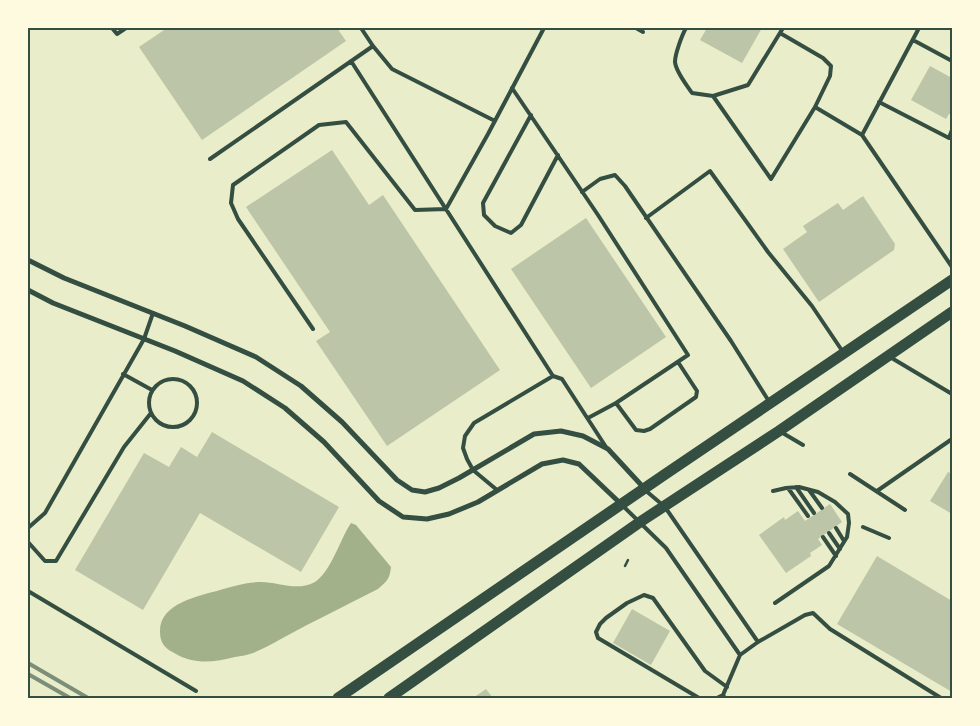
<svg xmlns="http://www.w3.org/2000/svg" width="980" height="726" font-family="'IBM Plex Sans',sans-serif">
	<rect width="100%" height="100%" fill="#e9edc9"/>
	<!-- water -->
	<path fill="#a3b18a" d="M351,523L356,525L391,567C390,579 386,582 378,589C354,601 331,613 307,625C289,634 272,645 253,653C248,655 241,656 235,657C215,662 195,665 176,654C166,649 160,644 160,632C159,603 199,596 220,590C233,586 247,582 261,582C277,582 297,591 313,583C330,575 340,539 351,523Z"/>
	<!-- building -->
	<path fill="#bcc5a7" d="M167,28H337L346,41L202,140L139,47Z
		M707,28H762L742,63L700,40Z
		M930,66L952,78V115L949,114L946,119L911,100Z
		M332,150L369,205L383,195L500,370L387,446L316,341L330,332L246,207Z
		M863,196L895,244L894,250L819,302L783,249L807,232L803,226L838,203L843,210Z
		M586,218L666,337L591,388L511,269Z
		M212,432L339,507L301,572L200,513L143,610L75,570L144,453L169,467L181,447L197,457Z
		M948,472L952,474V514L930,501Z
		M830,504L842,522L818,539L822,545L810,553L811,556L786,573L759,535L784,517L785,520L798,511L805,521Z
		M877,556L952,601V692L837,624Z
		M632,609L670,631L651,665L613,643Z
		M486,689L493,698H473Z"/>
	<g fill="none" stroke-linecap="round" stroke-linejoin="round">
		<!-- path -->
		<path stroke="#344e41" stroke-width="2.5" d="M625,566L628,560"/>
		<!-- service -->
		<path stroke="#344e41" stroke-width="4" d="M112,28L117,34L126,28
			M361,28L373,46L392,69L495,121
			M636,28L643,32
			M686,28C682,35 675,54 675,62C676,72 686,84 692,93L713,96L748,85L783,28
			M780,33L823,58L831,66L830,76L815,107L862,135L952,267
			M913,40L952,61
			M351,61L553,376
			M512,88L598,215L688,355L616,403L588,418
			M713,96L771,179L815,107
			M879,102L949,138L952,130
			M531,115L483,203L484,215L495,226L511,233L521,225L558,155
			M862,135L919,28
			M210,159L373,46
			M582,192L600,179L615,175L625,186L731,341L770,403
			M646,218L710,171L768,252L812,306L843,352
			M313,329L238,219L231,203L233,185L319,125L346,122L415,210L446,209L488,134L544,28
			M890,357L952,394
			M123,374L152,390
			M149 403a24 24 0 1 1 48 0a24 24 0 1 1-48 0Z
			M616,403L636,430L644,431L650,429L696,397L697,391L678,362
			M781,432L803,445
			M850,474L905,510
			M796,487L814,513
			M788,488L808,516
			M497,490L473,470L467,459L463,448L465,436L474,423L553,376L562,379L606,447
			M645,490L665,507L758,642
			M809,490L822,508
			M773,491L786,488L799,487L818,492L835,502L848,514L849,523L847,537L829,566L775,603
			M877,491L952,439
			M623,506L666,548L740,655
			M863,527L889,538
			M28,528L45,513L144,339L153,313
			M836,528L844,541
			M829,533L840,549
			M823,537L836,556
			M28,542L45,561H56L124,447L151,413
			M28,591L196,691
			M699,698L598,638L596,632L600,624L606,618L627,603L644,595L653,598L705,671L727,687
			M717,698L723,695
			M725,698L723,695L740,655L758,642L805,615L813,613L830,629L941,698"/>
		<!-- minor -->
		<path stroke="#344e41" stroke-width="5" d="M28,260L64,278L185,326L256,357L301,386L342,422L397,480L412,490L425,492L439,488L459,478L534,434L561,431L583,436L608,449L644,488
			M28,290L53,303L175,351L243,381L285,408L324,442L379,501L403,517L427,519L449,514L478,502L542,464L563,460L579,464L621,504"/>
		<!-- primary -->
		<path stroke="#344e41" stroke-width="11" d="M338,698L664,475L952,280
			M389,698L640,522L779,431L952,312"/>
		<!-- rail -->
		<path stroke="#7c8e77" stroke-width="4" d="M28,663L88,698
			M28,674L70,698"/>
	</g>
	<!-- border -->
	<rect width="980" height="726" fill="none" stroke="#fefae0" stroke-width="58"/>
	<rect x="29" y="29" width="922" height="668" fill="none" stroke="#344e41" stroke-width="2"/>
</svg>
